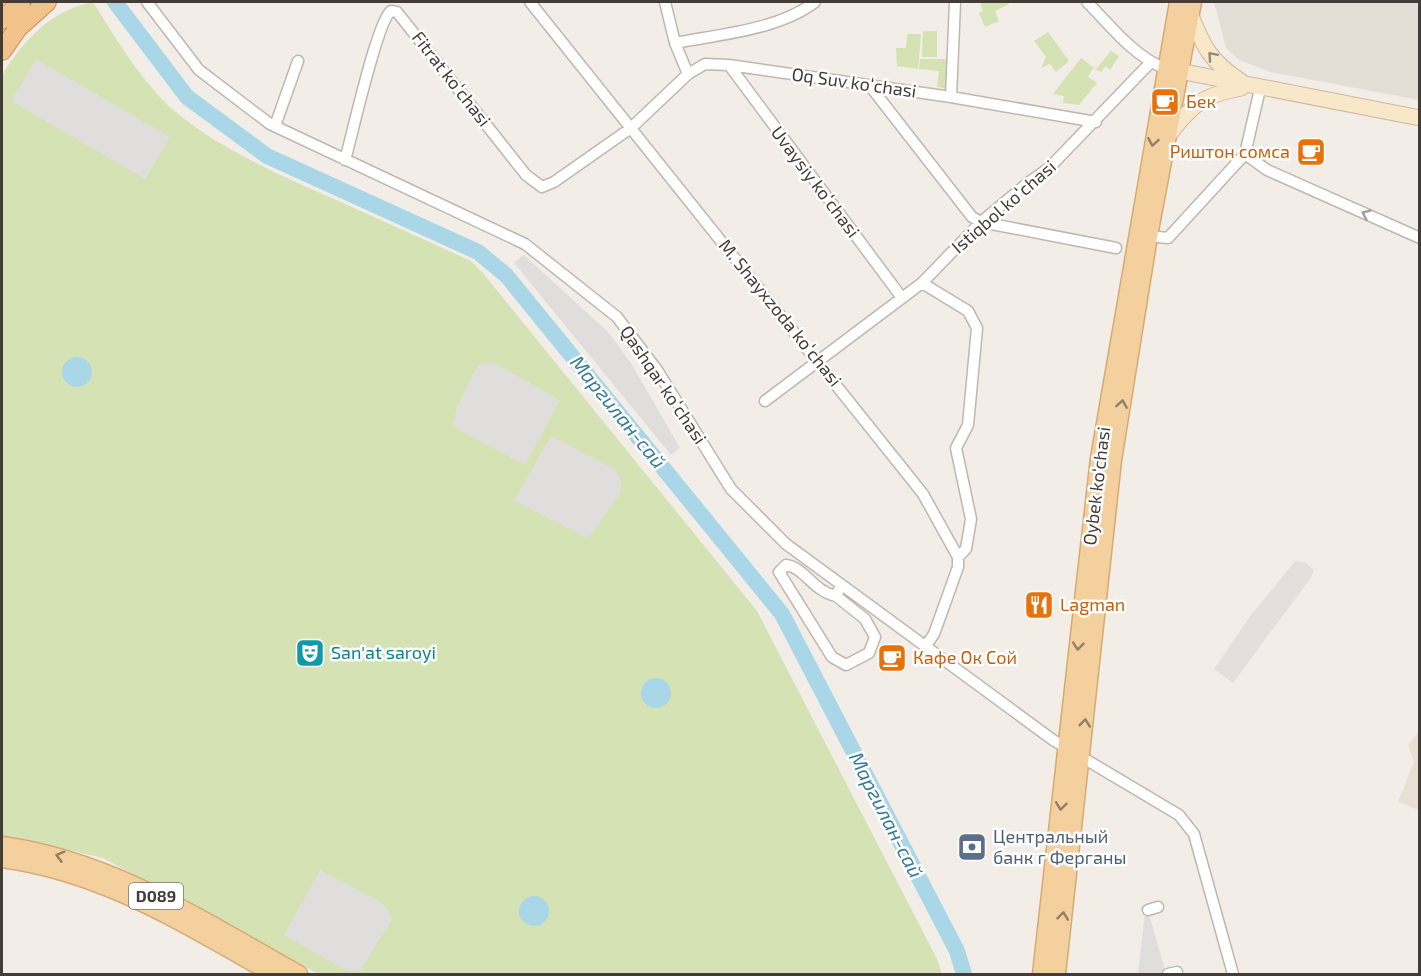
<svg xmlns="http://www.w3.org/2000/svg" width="1421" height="976" font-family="'Exo 2',sans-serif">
	<rect width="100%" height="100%" fill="#f2ede7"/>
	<!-- residential -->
	<path fill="#e5ded6" d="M1214,2H1419V100L1270,72L1239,60L1226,48Z"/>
	<!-- industrial -->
	<path fill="#e4dfdc" d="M1295,561L1305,562L1314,570L1310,579L1233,683L1214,669L1251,615Z"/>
	<!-- education -->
	<path fill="#e9e0d3" d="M1419,731V810L1398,802L1414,762L1408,745Z"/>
	<!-- green -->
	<path fill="#d4e2b4" d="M93,2C117,40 143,85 178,114C224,151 280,175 334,199C379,219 425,240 471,261L482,272L757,611L937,959L942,974H318L103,858L13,837H2V75C24,40 50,11 93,2Z
		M980,2H1008L1009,4L995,11L999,21L985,27L979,13L983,11Z
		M923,31H937V57H922Z
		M1048,32L1069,61L1056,72L1050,64L1041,68L1046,57L1034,41Z
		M907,34H921L918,69L897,66L896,48H906Z
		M1111,51L1119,56L1110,70L1106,66L1101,72L1093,68L1088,77L1097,83L1079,105L1063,103L1064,96L1053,94L1081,58L1096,69Z
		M920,59H950L949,89L937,87L939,71L919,69Z"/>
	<!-- parking -->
	<path fill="#e0dedc" d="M36,59L170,137L145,179L11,101Z
		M524,255L608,332L631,363L680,448L671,455L514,263Z
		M486,363H494L560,400L525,465L457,429L453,423L457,407L472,376L478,366Z
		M551,436L615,469L621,479V492L590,536L585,537L514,501Z
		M320,870L381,902L389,911L392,919L360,971H347L284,935Z
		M1146,904L1166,974H1138Z"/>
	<!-- water -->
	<path fill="#aad7e8" d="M62 372a15 15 0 1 1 30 0a15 15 0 1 1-30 0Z
		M641 693a15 15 0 1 1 30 0a15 15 0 1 1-30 0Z
		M519 911a15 15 0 1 1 30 0a15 15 0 1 1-30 0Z"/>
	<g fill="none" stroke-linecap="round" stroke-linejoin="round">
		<!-- river -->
		<path stroke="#aad7e8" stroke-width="16" d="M115,2L187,97L267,156L478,252L506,275L782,614L957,951L964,974"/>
		<!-- minor casing -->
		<g stroke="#bfb7ae" stroke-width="13">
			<path id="minor" d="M147,2L199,70L270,124L525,244L617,317L657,370L731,489L786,544L1053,740L1179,815L1194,834L1233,974
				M530,2L923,494L958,557V567L934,634L925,647
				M665,2L675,43L688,74L705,64L729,65L951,97L1096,122
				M1087,2C1111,26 1133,56 1166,69
				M675,43C721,34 778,30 815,2
				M729,65L902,298
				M870,86L972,217L981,222L1116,248
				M1260,89L1245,154L1267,170L1420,238
				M951,97L955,2
				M275,126L298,61
				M345,160C352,136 377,21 391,11L397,12L526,175L542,187L554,182L631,128L688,74
				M1149,236L1168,238L1245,154
				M922,283L968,311L977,328L968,425L956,448L971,519L966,549L958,557
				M765,401L922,283L981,222L1029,182L1049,168L1150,63
				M836,596C814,592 804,567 786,565L779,572L832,657L846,665L869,653L875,637L865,619L836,596L841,585
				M1148,910L1158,907
				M1168,974L1177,972"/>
		</g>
		<!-- secondary casing -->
		<g stroke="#cdb99b" stroke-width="17">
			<path id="secondary" d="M1190,13C1203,47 1211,62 1242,82
				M1169,69L1420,118
				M1168,136C1191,106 1202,95 1241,88"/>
		</g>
		<!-- primary casing -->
		<g stroke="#d7aa70" stroke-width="19">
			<path id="primary" d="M2,845C112,860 204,921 299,974
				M2,859C105,873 183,924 273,974
				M1041,974L1099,458L1178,2
				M1057,974L1113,460L1149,236L1193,2"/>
		</g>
		<!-- trunk casing -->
		<g stroke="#cd8946" stroke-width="20">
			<path id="trunk" d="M2,20L21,2
				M2,51L18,28L47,2"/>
		</g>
		<!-- minor -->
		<use href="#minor" stroke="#fff" stroke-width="10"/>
		<!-- secondary -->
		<use href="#secondary" stroke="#f9e7ca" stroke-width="15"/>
		<!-- primary -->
		<use href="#primary" stroke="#f4d09f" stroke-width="16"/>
		<!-- trunk -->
		<use href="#trunk" stroke="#f2c38a" stroke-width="18"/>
	</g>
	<!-- one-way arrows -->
	<defs><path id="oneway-chevron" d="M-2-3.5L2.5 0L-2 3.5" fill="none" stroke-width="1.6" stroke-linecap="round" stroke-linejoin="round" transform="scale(1.5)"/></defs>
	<use stroke="#958a79" href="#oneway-chevron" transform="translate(1212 56) rotate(-131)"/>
	<g stroke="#937f66">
		<use href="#oneway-chevron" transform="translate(1153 142) rotate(100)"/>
		<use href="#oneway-chevron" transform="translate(1122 404) rotate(-81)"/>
		<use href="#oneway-chevron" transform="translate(1078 646) rotate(96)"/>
		<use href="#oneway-chevron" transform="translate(1085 723) rotate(-84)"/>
		<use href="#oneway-chevron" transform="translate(1061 806) rotate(97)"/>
		<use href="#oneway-chevron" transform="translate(60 856) rotate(-165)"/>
		<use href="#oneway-chevron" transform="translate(1063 916) rotate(-83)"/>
	</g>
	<use stroke="#a29e9b" href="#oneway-chevron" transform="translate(1366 214) rotate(-156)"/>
	<!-- icons -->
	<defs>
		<g id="cafe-square" transform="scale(1.5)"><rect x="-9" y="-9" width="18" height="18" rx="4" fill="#e8710a" stroke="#fff"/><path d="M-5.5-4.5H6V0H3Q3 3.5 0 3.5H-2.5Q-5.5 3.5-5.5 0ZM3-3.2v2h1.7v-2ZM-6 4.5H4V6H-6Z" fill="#fff"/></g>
		<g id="restaurant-square" transform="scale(1.5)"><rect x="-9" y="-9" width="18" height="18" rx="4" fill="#e8710a" stroke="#fff"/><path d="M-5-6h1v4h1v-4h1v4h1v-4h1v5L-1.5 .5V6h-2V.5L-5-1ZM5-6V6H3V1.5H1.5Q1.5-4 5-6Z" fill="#fff"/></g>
		<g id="theatre-square" transform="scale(1.5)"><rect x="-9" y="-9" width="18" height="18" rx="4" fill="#0f9aa8" stroke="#fff"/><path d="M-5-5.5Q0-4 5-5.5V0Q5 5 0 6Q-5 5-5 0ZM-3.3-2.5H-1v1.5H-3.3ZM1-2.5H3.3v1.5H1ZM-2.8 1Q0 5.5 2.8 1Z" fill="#fff"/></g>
		<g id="bank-square" transform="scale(1.5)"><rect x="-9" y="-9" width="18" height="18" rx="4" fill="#5c6f8a" stroke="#fff"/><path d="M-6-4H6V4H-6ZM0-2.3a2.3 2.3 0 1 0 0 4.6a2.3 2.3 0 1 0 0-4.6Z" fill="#fff"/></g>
	</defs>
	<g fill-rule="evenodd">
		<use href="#cafe-square" x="1165" y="102"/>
		<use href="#cafe-square" x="1311" y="152"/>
		<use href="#restaurant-square" x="1039" y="605"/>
		<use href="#theatre-square" x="310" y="653"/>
		<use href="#cafe-square" x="892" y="658"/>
		<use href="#bank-square" x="972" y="847"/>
	</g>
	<g text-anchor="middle" stroke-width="5" stroke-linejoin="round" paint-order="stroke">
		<!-- shield labels -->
		<rect fill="#fff" stroke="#7c7773" stroke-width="1.5" x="129" y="883" width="54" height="26" rx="4.5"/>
		<g font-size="16" font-weight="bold" fill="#443d37">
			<text x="156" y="902">D089</text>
		</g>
		<!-- street labels -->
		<g font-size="18" fill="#443d37" stroke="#fff">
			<text transform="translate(451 79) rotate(52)" y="6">Fitrat koʻchasi</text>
			<text transform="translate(854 83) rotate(8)" y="6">Oq Suv koʻchasi</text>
			<text transform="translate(815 182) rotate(53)" y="6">Uvaysiy koʻchasi</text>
			<text transform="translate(1004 207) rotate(-41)" y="6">Istiqbol koʻchasi</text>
			<text transform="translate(780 313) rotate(51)" y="6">M. Shayxzoda koʻchasi</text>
			<text transform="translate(663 385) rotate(56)" y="6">Qashqar koʻchasi</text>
			<text transform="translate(1097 486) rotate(-83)" y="6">Oybek ko‘chasi</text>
		</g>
		<!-- food labels -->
		<g font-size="18" fill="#c56008" stroke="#fff" text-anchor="start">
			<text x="1186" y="108">Бек</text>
			<text x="1290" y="158" text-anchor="end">Риштон сомса</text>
			<text x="1060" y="611">Lagman</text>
			<text x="913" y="664">Кафе Ок Сой</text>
		</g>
		<!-- culture labels -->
		<g font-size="18" fill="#0d838f" stroke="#fff" text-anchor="start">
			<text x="331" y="659">San'at saroyi</text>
		</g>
		<!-- service labels -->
		<g font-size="18" fill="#4e5e75" stroke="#fff" text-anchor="start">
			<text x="993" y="843">Центральный<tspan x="993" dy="21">банк г Ферганы</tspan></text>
		</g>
		<!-- water labels -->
		<g font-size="20" font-style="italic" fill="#377b96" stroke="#fff">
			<text transform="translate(618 412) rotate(51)" y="7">Маргилан-сай</text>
			<text transform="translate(886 815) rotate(63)" y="7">Маргилан-сай</text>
		</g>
	</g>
	<!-- border -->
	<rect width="1421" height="976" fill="none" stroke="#443d37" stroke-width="6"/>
</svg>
